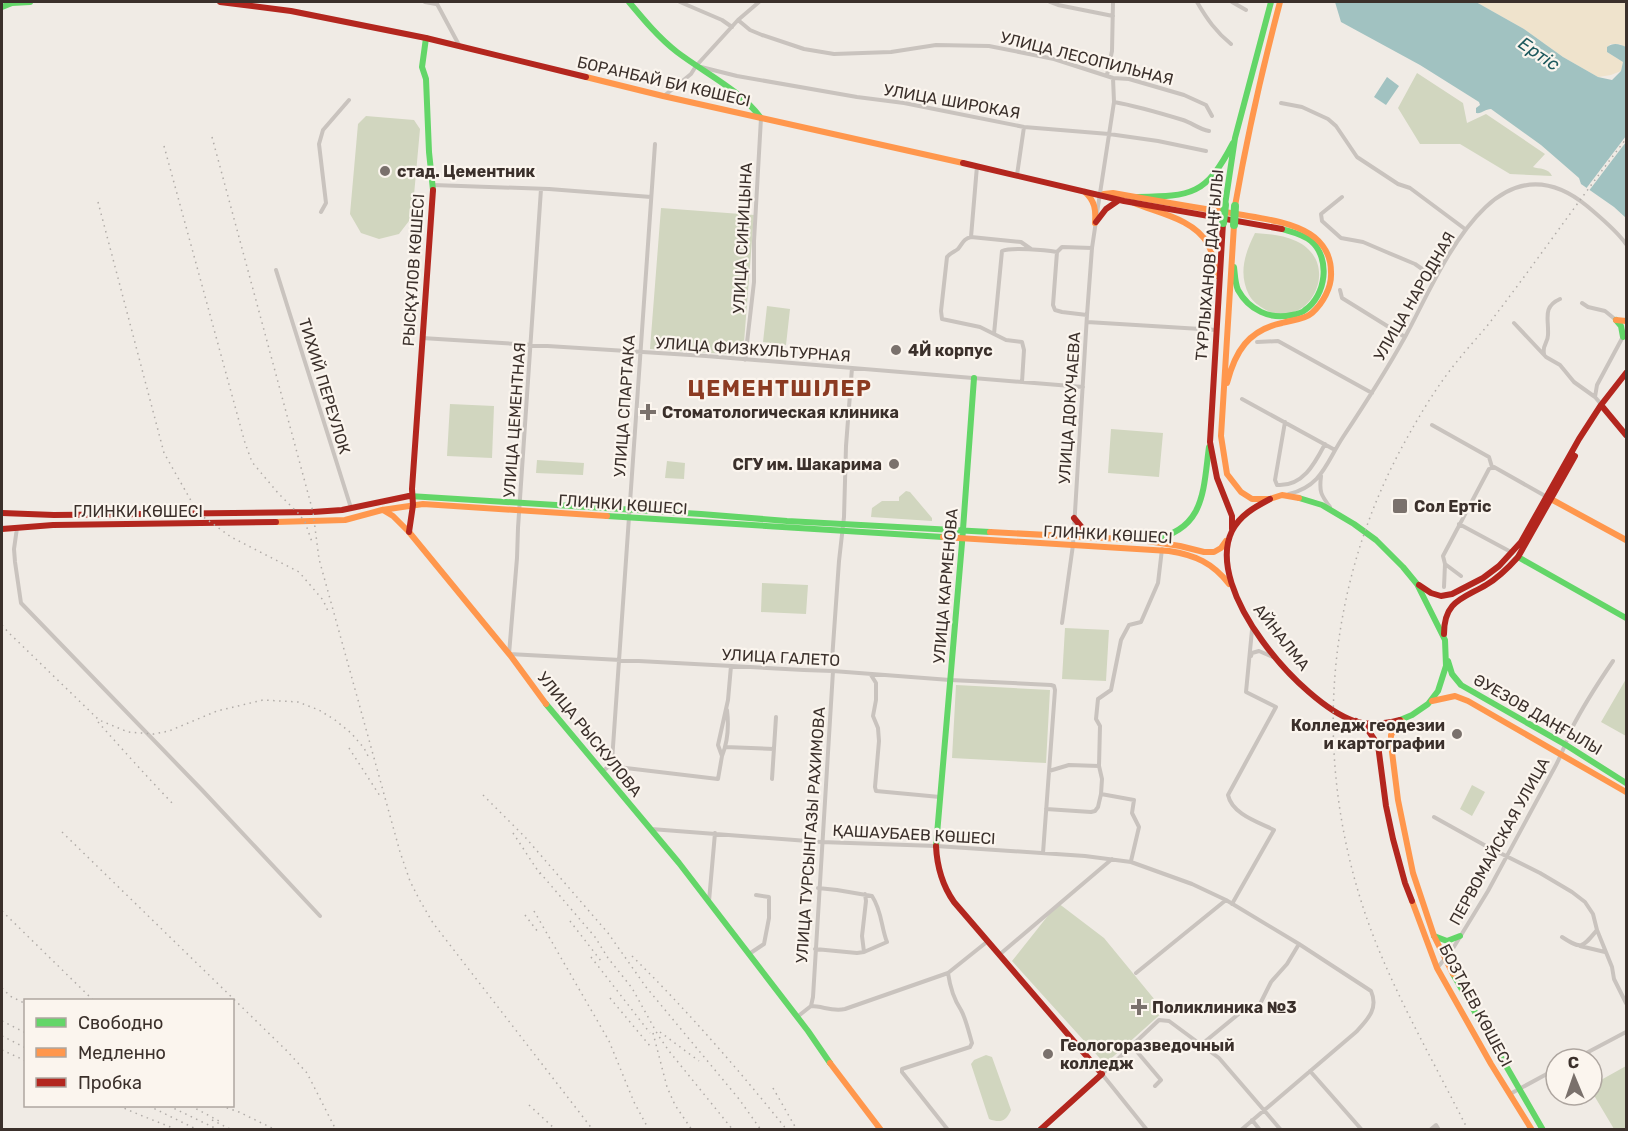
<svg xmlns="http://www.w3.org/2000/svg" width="1628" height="1131" font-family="Rubik,sans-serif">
	<rect width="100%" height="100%" fill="#f0ebe5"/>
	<!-- green -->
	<path fill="#d1d6bf" d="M1417,73L1463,103L1467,123L1486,114L1545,154L1533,167C1539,169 1549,168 1552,176L1510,174L1460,144H1420L1398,108Z
		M366,116L414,120L420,129L412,217L399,234L379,239L361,233L350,214L358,124Z
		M661,208L754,215L743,355L650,349Z
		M1255,233C1268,234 1283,235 1296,241C1344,263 1309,332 1266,310C1259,306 1253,302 1249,295C1238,273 1245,253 1255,233Z
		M767,306L790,309L786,345L763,342Z
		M450,404L494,406L492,458L447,456Z
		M1111,429L1163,433L1159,477L1108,473Z
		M537,460L584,463L583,475L536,473Z
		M667,461L685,463L684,479L665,478Z
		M906,491L910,492L932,518V521L871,517L872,508L882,501H899V497Z
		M762,583L808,585L806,614L761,612Z
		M1065,628L1109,630L1106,681L1062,679Z
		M1626,679V736L1601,722Z
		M956,685L1050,690L1046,763L952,758Z
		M1472,785L1485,792L1472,816L1460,809Z
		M1058,903L1104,938L1164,1011L1105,1064L1012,961Z
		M986,1055L992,1057L1011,1110C1006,1122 1000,1123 989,1119L971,1064L974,1060Z
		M1626,1066V1129H1614L1592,1092V1085Z"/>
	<!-- sand -->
	<path fill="#efe3cc" d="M1476,2H1626V47L1619,44H1610L1607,52L1623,62L1621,71L1611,75L1598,77L1563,57L1524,29Z"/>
	<!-- water -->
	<path fill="#a1c2c1" d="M1335,2H1476L1524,29L1563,57L1598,77L1612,80L1621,71L1623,62L1607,52V47C1613,42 1620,44 1626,47V218L1614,207L1581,184L1579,178L1541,145L1491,109C1485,109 1482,114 1476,113V108L1480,105L1479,102L1420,65L1341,22Z
		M1387,77L1399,86L1386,105L1374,97Z"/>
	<!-- pier -->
	<path fill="#f0ebe5" d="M1626,136V142L1588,192L1585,190Z"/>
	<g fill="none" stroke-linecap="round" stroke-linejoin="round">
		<!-- street -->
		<path stroke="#c9c3be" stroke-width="4" d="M425,2L436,4
			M436,2L459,45
			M680,2L722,20L732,27
			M1050,2L1058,5L1113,16
			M1197,2C1207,19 1216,32 1231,44
			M1232,2L1246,10
			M738,20L750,30L762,35L804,49L834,54L891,52L936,45L989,46L1054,59L1113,78L1129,79L1184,95L1206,105L1212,116
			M701,67L737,76L857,97L904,103L1024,127L1109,134L1158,141L1206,151
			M1107,75L1112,51L1113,2
			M664,96L691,74L696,66L738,20L759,2
			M1114,102C1137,106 1160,113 1183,120C1192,123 1199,129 1209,131
			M1281,103L1302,107L1328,119L1336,126L1357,157L1398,184L1410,188L1465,229
			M1017,175L1024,127
			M433,185L549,189L651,197
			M541,189L518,528L517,558L509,654L804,670L833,671L950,680L1051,685L1054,686L1055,690L1043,853
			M1342,197L1321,214L1322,221L1341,238L1363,242L1384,251L1415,264L1435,278
			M321,212L326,203L319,144L323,130L349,100
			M1097,213L1114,102L1113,78
			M971,237L977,166
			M276,270L351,508
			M1340,290L1342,298L1405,337
			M1582,303L1588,307L1605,311L1616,320
			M1087,315L1062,312L1055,310L1053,305L1057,252L1062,247L1092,248
			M1087,322L1217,330
			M1514,323L1546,357L1560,365L1574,382L1595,397L1601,404
			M994,334L1002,251C1012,247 1045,250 1057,252
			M422,338L706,356L1083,387
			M1257,342L1278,341L1372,393
			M1544,354C1542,345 1548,343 1548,335C1549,319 1542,307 1560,299
			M745,360L754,282V241L761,118
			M1022,382L1024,350L1022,342L1006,340L980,327L942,319L941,311L947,257C950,253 954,252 958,249C963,243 963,239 971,237L1021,242L1031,249
			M1595,397L1597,385L1626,331
			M1242,399L1335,450
			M1285,422L1275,480L1277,485C1303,487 1315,463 1325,444
			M1432,425L1489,457L1492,467
			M1321,476C1319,492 1321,495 1330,507
			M1289,494C1322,486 1326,463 1343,437C1365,404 1386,371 1405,337C1440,273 1494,130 1587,206C1601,218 1616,230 1626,244
			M1459,524L1511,552
			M17,528L14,549L15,562L21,603L202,790L320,916
			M1445,564L1461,576
			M1444,587L1445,564L1443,556L1489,469L1494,467L1547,497
			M1062,623L1073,545L1087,315L1092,248L1096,221
			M1251,656L1252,653L1259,651L1273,657
			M832,660L839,561L844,517L846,446L852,368
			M871,675L876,683V700L873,716L878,728L879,741L875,787L876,791L940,797
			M725,747L774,749
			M722,756C728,741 729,726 727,710
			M609,766L718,779L722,756L718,745L728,700L731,666
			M1049,771L1069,765L1099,766
			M602,772L609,766L612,761L655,144
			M772,779L776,717
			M1101,794L1134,800L1132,813L1139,827L1131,861
			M1046,809L1091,812L1095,811L1098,807L1101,794L1102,779L1099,766L1100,726L1096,719L1098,699L1111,690L1121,640L1129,625L1141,622L1158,583L1162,549
			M1434,817L1486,846L1540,873L1572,892L1585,902L1593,914L1597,930L1612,967L1614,979L1626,1003
			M651,829L821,842L936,846L1085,856L1131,862L1192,884L1226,900L1299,944L1371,991C1379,1009 1367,1020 1356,1032L1241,1130
			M709,901L715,833
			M1232,904L1274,830C1258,822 1232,814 1228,795L1276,707L1246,692L1252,630
			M1562,937C1582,950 1582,948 1597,930
			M1580,946L1605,952
			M815,949L857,953L864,952L887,942C881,927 882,911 872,896L837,890L818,888
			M864,952L862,936L866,901L865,894
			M749,954L764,944L769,918V897L756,895
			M999,955L1112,859
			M1438,967L1452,950L1488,891L1556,765C1562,754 1566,742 1571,730C1583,706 1598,683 1613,661
			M1136,973L1226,900
			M811,1006C823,1006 832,1012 845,1009L948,973L988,941
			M797,1017L811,1006L813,997L833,671
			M1202,1044L1241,1012H1256L1271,982L1287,964L1299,944
			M1133,1047L1161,1080L1155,1086
			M1575,1059L1626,1032
			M1310,1071L1362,1130
			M1510,1094L1556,1069
			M1252,1120L1260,1130
			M948,1130L902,1072V1069L970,1047L972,1043C969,1033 966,1019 961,1010C953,998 950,987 948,973
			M1147,1130L1102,1074L1159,1020L1169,1021L1219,1058L1281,1130
			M1430,1130L1436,1125L1439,1130"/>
		<!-- fast -->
		<path stroke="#63d668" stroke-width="6" d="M629,2C644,20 659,38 677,52C706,74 739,89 761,118
			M2,7L12,3L30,2
			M426,38L422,67L426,79L429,152L433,190
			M1134,197C1191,196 1205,197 1233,143
			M1225,205L1235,138L1271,2
			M1234,267C1235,275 1235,283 1238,290C1249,310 1270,320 1292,315C1297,314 1302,313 1305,310C1326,296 1331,258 1311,241C1303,234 1292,232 1282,229
			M1616,320L1621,326L1623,337
			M409,496L701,514L787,521L990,532
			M1299,498L1322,505L1354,524L1376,540L1403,567L1417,584L1445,640L1446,666L1438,691L1428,704L1412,715L1400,720
			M607,516L943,537
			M1151,540C1205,530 1203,492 1209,447
			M1518,557L1626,618
			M1448,661L1452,674L1461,685L1566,745L1626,783
			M546,704L679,863L808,1031L830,1063
			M936,846L962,543L974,378
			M1434,936L1447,941L1460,936
			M1453,974L1543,1130"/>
		<!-- slow -->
		<path stroke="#ff974d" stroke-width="6" d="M586,77L663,96L963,163
			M1085,192C1095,201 1096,210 1095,223
			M1104,194L1113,193C1152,200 1191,207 1231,213C1257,218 1287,220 1310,234C1324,243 1331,257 1331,272C1332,287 1323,303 1312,313C1304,320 1292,320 1282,323C1248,330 1235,352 1227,383
			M1134,203C1158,213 1194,219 1208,244C1213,254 1215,265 1217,276
			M1235,206C1247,137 1262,70 1280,2
			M1234,225L1221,436L1227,474L1241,492L1252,499H1270L1282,495L1299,498
			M1616,320L1626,321
			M1549,498L1626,540
			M383,510L393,516L409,532L510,655L546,704
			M276,522L345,520L382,510L423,504L607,516
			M990,532L1141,540L1180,546L1204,552H1214L1221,548L1226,541
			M943,537L1169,551C1195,555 1213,563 1229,584
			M1432,701L1455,696L1468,701L1626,792
			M1402,721L1391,735V744L1398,800L1413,873L1434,936L1453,974
			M1412,901L1437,968L1491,1064L1532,1130
			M830,1063L881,1130"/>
		<!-- jam -->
		<path stroke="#b3261e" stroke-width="6" d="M220,2L291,11L426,38L586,77
			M963,163L1124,201L1282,229
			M1096,222L1106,209L1119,200
			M1223,223L1210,442L1217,478L1232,516V529
			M1601,405L1626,435
			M1270,499C1255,507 1240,515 1232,531C1203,590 1302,703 1354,721C1369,726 1385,724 1400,720
			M2,513L54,515L313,512L342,510L409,496
			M1074,518L1084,530L1096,538
			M2,529L53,525L276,522
			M409,532L413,505L412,489L433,190
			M1419,585L1431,593L1441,596L1452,594L1483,578L1499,566L1521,542L1579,439L1601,405L1626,373
			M1444,634C1444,601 1462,599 1486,585C1498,578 1509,567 1518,557L1575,456
			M1356,721L1368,730L1378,745L1386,806L1393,839L1405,883L1412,901
			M936,846C937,867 942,885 954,902L1102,1074L1040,1130"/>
		<!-- rail -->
		<path stroke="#b1aca8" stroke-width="1.5" stroke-dasharray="1.5 4.5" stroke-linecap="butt" d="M212,137L313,512L319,559L400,852L410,881L419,899L433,923L593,1130
			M164,146L245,443L252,462L278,493L298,513L305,522L312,542
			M98,202L164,453L198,513L231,537L299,572L323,600L328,611
			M2,625L8,632L99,720L128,732L154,734L169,731L217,711L263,700L298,702L319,710L335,720L351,733L364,748L369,758
			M98,722C123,750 148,778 175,806
			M349,748L380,796
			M483,795L525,837L608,933L646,987L739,1099L761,1130
			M62,832L287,1051L307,1073L336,1130
			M513,833L540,874
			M536,868L595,937L608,958L632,988L658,1035L669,1051L733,1130
			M2,911L93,1000
			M534,911L609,1041L634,1102L649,1130
			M525,915L538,932
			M570,921L601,961
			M632,956C687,1010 738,1069 787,1130
			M591,957L650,1033
			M2,988L10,996L26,1004
			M610,998L650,1046
			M2,1021L26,1033
			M660,1032L699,1061
			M653,1033L667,1087L675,1105L692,1130
			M2,1036L26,1048
			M2,1050L26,1061
			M773,1088L797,1130
			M529,1105L556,1130
			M119,1106L140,1115L178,1130
			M149,1106L198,1130
			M169,1106L219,1130
			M191,1106L221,1122
			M221,1106L239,1112L276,1130
			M212,1120L232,1130
			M1468,1130C1435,1064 1397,999 1371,930C1311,768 1322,589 1407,438C1422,411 1439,383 1459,359C1470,345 1483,332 1494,317C1539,258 1581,197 1626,139"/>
		<!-- fast-bridge -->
		<path stroke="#63d668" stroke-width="8" d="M1223,223L1225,205
			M1234,225L1235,206"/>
	</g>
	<!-- markers -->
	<g fill="#7a716c" stroke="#fbf5ee" stroke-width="2">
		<circle cx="385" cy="171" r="6"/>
		<circle cx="896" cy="350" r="6"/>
		<path d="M645 403h6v6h6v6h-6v6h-6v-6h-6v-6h6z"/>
		<circle cx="894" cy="464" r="6"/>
		<rect x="1392" y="498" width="16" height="16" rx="3"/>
		<circle cx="1457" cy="734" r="6"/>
		<path d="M1136 998h6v6h6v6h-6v6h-6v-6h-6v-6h6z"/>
		<circle cx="1048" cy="1054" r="6"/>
	</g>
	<g text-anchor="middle" stroke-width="4.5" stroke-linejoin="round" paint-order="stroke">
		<!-- street labels -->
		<g font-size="16" fill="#3b302b" stroke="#fbf5ee">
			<text transform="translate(1087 58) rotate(14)" y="6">УЛИЦА ЛЕСОПИЛЬНАЯ</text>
			<text transform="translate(664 81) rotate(13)" y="6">БОРАНБАЙ БИ КӨШЕСІ</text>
			<text transform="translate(952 101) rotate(10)" y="6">УЛИЦА ШИРОКАЯ</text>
			<text transform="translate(742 238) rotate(-87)" y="6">УЛИЦА СИНИЦЫНА</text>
			<text transform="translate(1209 265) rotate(-85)" y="6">ТҰРЛЫХАНОВ ДАҢҒЫЛЫ</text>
			<text transform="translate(413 270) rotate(-86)" y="6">РЫСҚҰЛОВ КӨШЕСІ</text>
			<text transform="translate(1414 296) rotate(-60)" y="6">УЛИЦА НАРОДНАЯ</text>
			<text transform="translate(753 349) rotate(4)" y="6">УЛИЦА ФИЗКУЛЬТУРНАЯ</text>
			<text transform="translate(325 386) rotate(73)" y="6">ТИХИЙ ПЕРЕУЛОК</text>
			<text transform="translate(624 406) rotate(-86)" y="6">УЛИЦА СПАРТАКА</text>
			<text transform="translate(1069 408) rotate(-86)" y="6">УЛИЦА ДОКУЧАЕВА</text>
			<text transform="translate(514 420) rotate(-86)" y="6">УЛИЦА ЦЕМЕНТНАЯ</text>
			<text transform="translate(623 504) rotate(4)" y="6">ГЛИНКИ КӨШЕСІ</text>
			<text x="138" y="517">ГЛИНКИ КӨШЕСІ</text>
			<text transform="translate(1108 534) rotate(3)" y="6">ГЛИНКИ КӨШЕСІ</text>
			<text transform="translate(945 586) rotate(-85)" y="6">УЛИЦА КАРМЕНОВА</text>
			<text transform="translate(1282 637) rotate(52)" y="6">АЙНАЛМА</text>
			<text transform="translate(781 657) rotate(3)" y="6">УЛИЦА ГАЛЕТО</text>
			<text transform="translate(1538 714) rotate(30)" y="6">ӘУЕЗОВ ДАҢҒЫЛЫ</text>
			<text transform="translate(590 734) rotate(51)" y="6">УЛИЦА РЫСКУЛОВА</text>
			<text transform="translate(914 834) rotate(3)" y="6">ҚАШАУБАЕВ КӨШЕСІ</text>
			<text transform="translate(810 835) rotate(-86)" y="6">УЛИЦА ТУРСЫНГАЗЫ РАХИМОВА</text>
			<text transform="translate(1499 841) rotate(-61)" y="6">ПЕРВОМАЙСКАЯ УЛИЦА</text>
			<text transform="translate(1476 1005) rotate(62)" y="6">БОЗТАЕВ КӨШЕСІ</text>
		</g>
		<!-- poi labels -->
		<g font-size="16" font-weight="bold" fill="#3b302b" stroke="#fbf5ee" text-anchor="start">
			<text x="397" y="177">стад. Цементник</text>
			<text x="908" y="356">4Й корпус</text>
			<text x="662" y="418">Стоматологическая клиника</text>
			<text x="882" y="470" text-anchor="end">СГУ им. Шакарима</text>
			<text x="1414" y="512">Сол Ертіс</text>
			<text x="1445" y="731" text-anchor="end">Колледж геодезии<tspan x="1445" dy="18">и картографии</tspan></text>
			<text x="1152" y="1013">Поликлиника №3</text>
			<text x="1060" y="1051">Геологоразведочный<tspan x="1060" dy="18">колледж</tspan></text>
		</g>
		<!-- water labels -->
		<g font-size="18" font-style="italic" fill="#1f5a5e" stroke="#fbf5ee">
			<text transform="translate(1539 54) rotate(34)" y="6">Ертіс</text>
		</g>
		<!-- district labels -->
		<g font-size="22" font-weight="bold" letter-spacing="1.5" fill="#8c3b22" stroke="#fbf5ee">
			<text x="780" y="396">ЦЕМЕНТШІЛЕР</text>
		</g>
	</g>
	<!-- border -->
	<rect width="1628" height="1131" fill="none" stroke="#3b302b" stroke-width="6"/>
	<!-- legend -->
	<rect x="24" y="999" width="210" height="108" fill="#fbf5ee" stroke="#aea6a0" stroke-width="1.5"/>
	<rect x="36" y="1018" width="30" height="9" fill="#63d668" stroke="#aea6a0" stroke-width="1.5"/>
	<text x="78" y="1029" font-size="18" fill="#3b302b">Свободно</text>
	<rect x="36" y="1048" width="30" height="9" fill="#ff974d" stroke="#aea6a0" stroke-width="1.5"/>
	<text x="78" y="1059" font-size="18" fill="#3b302b">Медленно</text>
	<rect x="36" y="1078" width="30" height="9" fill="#b3261e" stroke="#aea6a0" stroke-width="1.5"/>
	<text x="78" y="1089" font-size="18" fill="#3b302b">Пробка</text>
	<!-- north arrow -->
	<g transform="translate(1574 1077) rotate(358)"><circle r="28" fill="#fbf5ee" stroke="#aea6a0" stroke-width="1.5"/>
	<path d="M0-4.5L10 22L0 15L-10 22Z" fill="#7a716c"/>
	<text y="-9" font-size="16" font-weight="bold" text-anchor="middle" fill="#3b302b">С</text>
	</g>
</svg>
